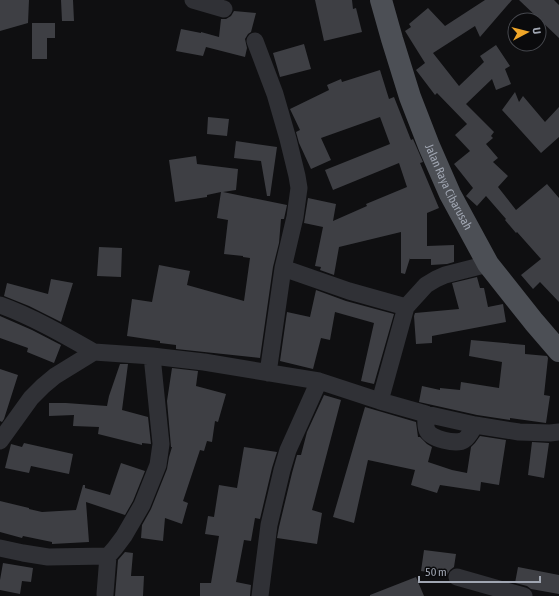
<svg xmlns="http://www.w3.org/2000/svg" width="559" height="596" font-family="'Asap Condensed',sans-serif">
	<rect width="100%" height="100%" fill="#0f0f11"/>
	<!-- building -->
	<path fill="#3e3f44" d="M0,0H29L28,23L0,31Z
		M61,0H73L74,21H62Z
		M315,0H352L353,9L356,8L362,32L324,41Z
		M485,0H512L480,37L475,26L433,53L459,86L484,62L480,56L496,45L510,66L505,69L511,84L496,90L492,79L466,104L494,132L491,136L493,138L486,144L498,158L493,162L508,176L498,187L516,210L547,184L559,198V302L540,282L533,289L521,275L541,259L517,232L516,233L505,220L506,219L486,196L477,206L466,196L473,188L454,164L470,151L455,135L467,124L437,93L435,95L416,70L425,63L405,31L411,27L409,24L428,8L445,26Z
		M519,0H554L559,5V38Z
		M234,11L256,13L251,32L248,34L245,39L247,48L245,57L206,47L203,56L176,51L181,29L201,33V32L219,37L221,19H226L231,16Z
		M32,23H55V38H47V59H32Z
		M304,44L311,69L280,77L273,53Z
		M380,70L389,99L394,97L411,140L413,139L423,162L420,163L439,208L427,213V246L454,245V262L447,264L431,265V259H410V258L405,274L401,273V232L339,247L334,275L320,270L321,267L315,266L323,227L304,223L308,198L336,204L333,221L367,206L366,204L407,187L399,163L333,190L325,170L390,144L380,117L321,138L331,160L311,169L299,143L296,132L300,130L290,109L329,90L327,85L341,79L342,82Z
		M515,92L519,102L523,96L545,122L559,107V137L541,153L502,110Z
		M208,117L229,119L227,136L207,134Z
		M236,141L277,147L270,196H267L261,161L234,158Z
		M196,156L197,164L238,169L236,190L223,192L287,205L284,219H281L279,243L273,267L260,358L176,349V345L160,343V341L127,336L132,299L152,302L159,265L190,271L187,285L244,301L250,258L243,257V256L224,254L228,220L217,218L221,192L207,195V197L175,202L169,160Z
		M99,247L122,248L121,277L97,276Z
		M477,277L480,288H484L488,307L503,304L506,322L432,336V343L416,344L414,316L415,313L459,309L452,283Z
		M51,279L73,283L61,322L29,306L4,296L7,283L48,294Z
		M316,290L346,301L394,314L374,384L361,381L374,323L335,312L330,340L321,338L313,369L280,361L287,312L310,317Z
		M0,316L32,330L61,345L54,363L27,352L28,348L0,338Z
		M471,340L525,345V354L547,356L548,358L544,395L550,396L546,423L510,418V420L477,415L419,402L422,386L440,390V388L460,390L461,382L499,388L502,362L469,356Z
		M120,364H128L122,410L148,417L151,444L142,443V445L98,434L99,427L73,426L74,415L49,416V403H66L107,406L109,396Z
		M172,368L198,371L196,386L226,394L218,422L215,421L212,442L207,441L204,451L200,450L183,501L188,503L182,524L165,518L163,541L141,538L142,525L151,509L167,469L169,457L172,447H171L167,401Z
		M0,369L18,375L4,419L2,422L0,421Z
		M324,395L341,400L312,510L322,513L317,544L277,538L279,527L292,473L297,455H301L307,432Z
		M365,407L416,422L418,437H420L427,444L432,447L428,462L452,470L467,473L471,447L475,443L480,436L506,440L499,485L481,482L480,491L440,485L437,493L411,485L415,470L368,460L354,523L333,517Z
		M532,442L549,443L544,478L528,475Z
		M24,443L73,454L69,474L31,466L29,473L5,468L11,444L22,447Z
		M244,447L277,452L272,468L260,519L255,518L251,541L244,540L236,582L251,585L250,596H200V583H211L219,536L205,534L208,516L214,517L219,485L237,488Z
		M121,463L145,471L133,501L125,515L86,502L89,542L52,544V542L23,536L22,538L0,532V501L29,508V509L42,512L76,510L83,485H85V488L110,495Z
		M424,550L456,554L454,567L450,570L447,575L421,571Z
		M125,552L133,553L131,576H144L143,596H115L118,560Z
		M3,563L33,568L31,582L22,581L20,594L0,590V580Z
		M518,567L559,575V594L531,589L527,586L515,583Z
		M416,577L424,596H370V595Z"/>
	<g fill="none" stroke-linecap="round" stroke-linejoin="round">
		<!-- street -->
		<path stroke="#303136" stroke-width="17" d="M193,0L224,9
			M255,41L275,94L288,139L297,176L299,188L295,217L283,268L268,373
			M283,268L349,291L406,307
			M0,305C33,317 64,335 94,352
			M380,401L426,414L475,425L519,432L550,433L559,432
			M426,414C426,419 425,426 427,430C430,439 457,445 464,440C469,437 472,430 475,425
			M0,441L31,398L43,386L55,376L94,352L152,356L204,362L319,381L380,401L406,307L426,285L436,279L445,275L488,264
			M0,548L23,553L48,557L108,556
			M457,577L524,596
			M105,594L108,556L115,548L124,536L142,505L158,465L161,444L152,356
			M260,596L269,525L282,470L288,450L319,381"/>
		<!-- primary -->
		<path stroke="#4c4f55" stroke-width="22" id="s1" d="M381,0L392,39L410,97L429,146L450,194L488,264L534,322L559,351"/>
	</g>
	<g text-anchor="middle" stroke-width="3" stroke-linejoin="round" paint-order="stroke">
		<!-- street labels -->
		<g font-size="12" fill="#a0a6b2" stroke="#0a0a0c">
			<text dy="4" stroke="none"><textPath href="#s1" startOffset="199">Jalan Raya Cibarusah</textPath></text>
		</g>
	</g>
	<!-- north arrow -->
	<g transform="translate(527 32) rotate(83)"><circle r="19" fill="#0a0a0c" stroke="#46484e"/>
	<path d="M0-3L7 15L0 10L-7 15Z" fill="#efa629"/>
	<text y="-6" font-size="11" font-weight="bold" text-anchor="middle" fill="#a0a6b2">U</text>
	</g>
	<!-- scale -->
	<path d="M419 576v6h121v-6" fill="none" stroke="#a0a6b2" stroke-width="2"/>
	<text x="425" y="576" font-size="12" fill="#a0a6b2" stroke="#0a0a0c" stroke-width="3" paint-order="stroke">50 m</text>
</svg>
